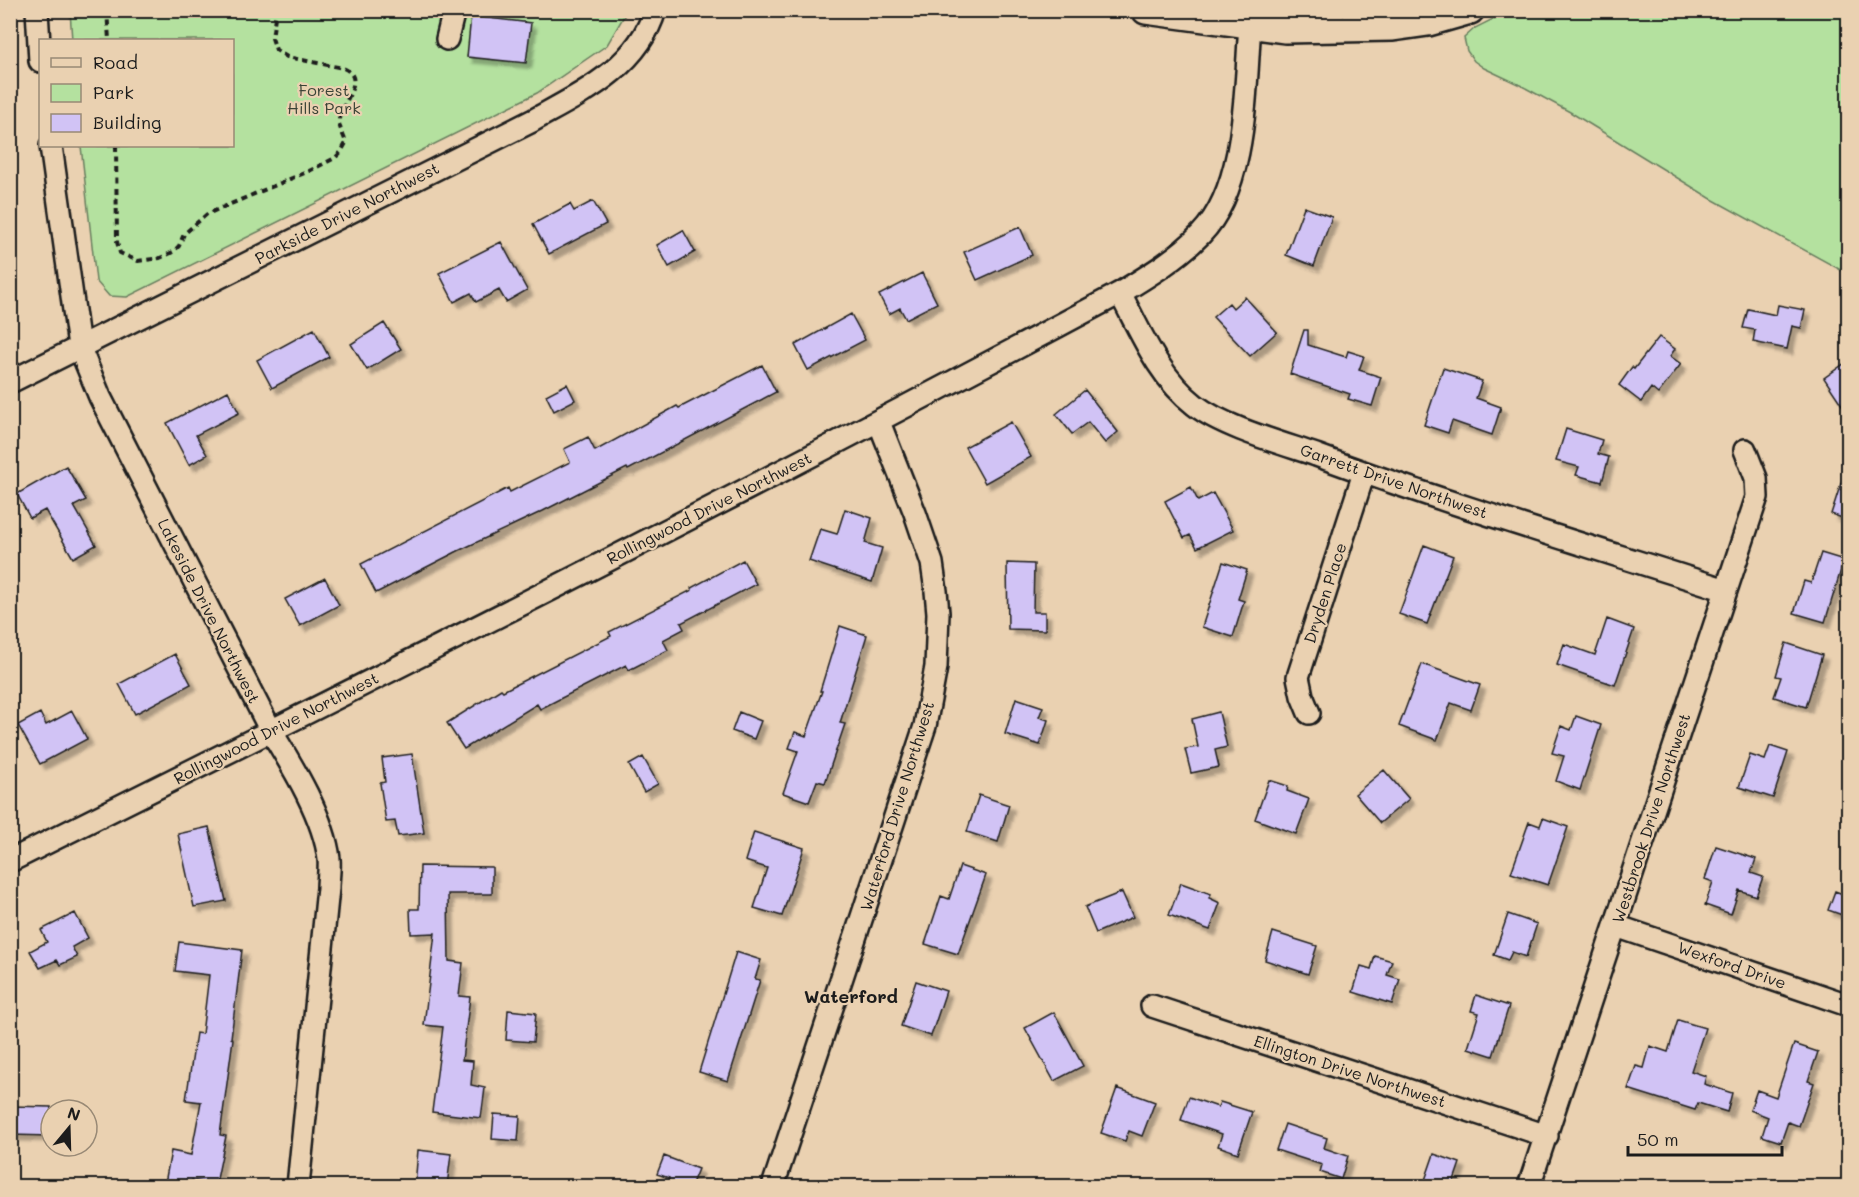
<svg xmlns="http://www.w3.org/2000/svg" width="1859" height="1197" font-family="Mali,sans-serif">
	<defs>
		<filter id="shadow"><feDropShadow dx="5.5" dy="5.5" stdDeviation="1.5" flood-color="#0004"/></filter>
	</defs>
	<rect width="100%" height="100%" fill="#ead1b1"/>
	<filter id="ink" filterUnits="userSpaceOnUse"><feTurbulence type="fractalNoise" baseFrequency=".0167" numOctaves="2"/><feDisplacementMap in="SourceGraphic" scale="12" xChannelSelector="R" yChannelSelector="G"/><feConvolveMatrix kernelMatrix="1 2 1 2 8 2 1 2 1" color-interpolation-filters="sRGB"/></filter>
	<g filter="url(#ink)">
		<!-- green -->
		<path fill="#b4e19f" stroke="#687e5e" stroke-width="1.5" d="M1511,10L1848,11L1845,25L1848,42V274L1710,198L1570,112L1520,85L1484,68L1474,61L1467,51L1464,38L1475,28Z
			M70,11H627L607,45L537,93L127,297L109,296L96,281L81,146H232V40H72Z"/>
		<!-- building -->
		<path fill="#d1c3f5" stroke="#1c1c1c" stroke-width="1.5" filter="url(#shadow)" d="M471,16L531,23L526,63L467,57Z
			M593,201L606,224L549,254L533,224L570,204L574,211Z
			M1304,207L1332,217L1314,266L1286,255Z
			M1020,227L1032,255L977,280L964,252Z
			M683,230L695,252L669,267L657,245Z
			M501,242L527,290L506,302L499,290L476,302L471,293L454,302L439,273Z
			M922,273L937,303L906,319L900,308L889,314L879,295Z
			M1245,297L1277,332L1250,356L1213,317L1229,303L1233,308Z
			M1778,305L1805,310L1801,328L1792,326L1787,349L1753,342L1755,330L1743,328L1748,309L1776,315Z
			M851,314L865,340L808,370L795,345Z
			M384,323L401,349L367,370L351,344Z
			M314,329L329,357L272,388L257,360Z
			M1304,330H1308V345L1346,357L1348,351L1364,356L1359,370L1381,377L1372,406L1348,399L1350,394L1290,374Z
			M1659,337L1675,349L1670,356L1681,364L1658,394L1651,388L1641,402L1619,385L1632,367L1634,369Z
			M1848,361V414L1824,378Z
			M762,365L776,392L628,470L627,468L543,511L458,551L376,593L361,564L508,488L510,492L570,462L564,449L588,437L595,451L677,406L679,408Z
			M1443,368L1482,381L1476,398L1501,407L1492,435L1452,421L1448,433L1424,425Z
			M567,384L575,400L554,411L546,395Z
			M1085,390L1118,432L1105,443L1088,422L1072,434L1056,414Z
			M228,391L239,413L196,435L207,455L189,465L167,423Z
			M1011,422L1031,457L985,483L965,447Z
			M1566,429L1602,440L1598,454L1609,457L1602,482L1576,475L1579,467L1556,461Z
			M66,466L86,500L74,506L96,545L73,558L45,510L30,518L17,494Z
			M1845,471H1848V520L1831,514Z
			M1191,487L1198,501L1213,493L1233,530L1197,548L1190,535L1184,538L1165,501Z
			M845,509L872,518L865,543L882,548L872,582L809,561L820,529L837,534Z
			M1424,545L1453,556L1427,624L1399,614Z
			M1821,553L1844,560L1825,622L1794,613L1804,581L1811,583Z
			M743,560L756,584L681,623L684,629L663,640L668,650L629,670L626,665L540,709L537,704L464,749L447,723L501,689L503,691L611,636L609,632L692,590L691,588Z
			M1223,562L1247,570L1238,599L1244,601L1233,637L1202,627Z
			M1007,563L1034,564L1033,612H1045V630L1008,629Z
			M325,578L339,605L300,626L285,599Z
			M1607,619L1634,629L1615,685L1557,665L1564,644L1595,655Z
			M840,626L867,635L840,723L845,724L825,783L817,781L809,802L783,793L798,751L789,748L795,732L806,736L822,691H820Z
			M1786,643L1822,655L1806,707L1774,697L1781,677L1776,676Z
			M175,654L191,684L135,714L119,684Z
			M1422,664L1480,685L1471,710L1451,703L1437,740L1399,726Z
			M1016,698L1043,707L1039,717L1048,720L1040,745L1005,734Z
			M72,711L87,739L40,764L18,725L40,713L46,725Z
			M739,712L761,721L754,739L732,731Z
			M1219,712L1227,747L1215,750L1219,767L1191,773L1185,749L1198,747L1192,719Z
			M1576,716L1601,725L1580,790L1556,781L1564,756L1552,753L1561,726L1571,730Z
			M1770,746L1788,752L1773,798L1739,787L1750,755L1765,760Z
			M412,754L424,833L398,836L395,821L386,822L380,783L385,782L382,758Z
			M643,757L658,784L644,792L629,765Z
			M1384,770L1409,799L1380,823L1355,794Z
			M1269,780L1288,786L1287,791L1309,799L1296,834L1255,819Z
			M979,795L1009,805L998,842L967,832Z
			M1543,818L1568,827L1548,885L1511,873L1529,822L1540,826Z
			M209,827L226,901L194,907L178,834Z
			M754,832L804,848L782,916L754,908L767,868L745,861Z
			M1716,846L1756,859L1751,873L1763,877L1756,896L1739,890L1731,914L1705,905L1713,882L1705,879Z
			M420,866L492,867V894H448L449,961L463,963L459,996L470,997L462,1060L473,1061L471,1085L485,1088L481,1118L432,1112L443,1027L424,1025L435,933L411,934L410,909H419Z
			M960,866L986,875L958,954L925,944L941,896L949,899Z
			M1181,883L1211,894L1209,898L1220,903L1210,930L1169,915Z
			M1835,891L1848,896V917L1828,910Z
			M1122,892L1133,917L1096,933L1085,907Z
			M75,913L88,938L72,947L77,957L60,965L57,960L40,968L30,951L47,942L41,930Z
			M1508,914L1537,924L1526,957L1512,952L1508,960L1494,955Z
			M1273,932L1317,946L1308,974L1265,960Z
			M179,942L242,950L231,1038L233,1039L220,1135L226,1136L216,1184L192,1180L191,1186L165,1183L171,1151L191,1155L201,1102L186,1100L196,1033L202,1034L209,975L175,971Z
			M736,952L761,960L755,979L760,980L728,1081L699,1072Z
			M1375,956L1392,961L1387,975L1400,979L1392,1004L1353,992L1361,966L1371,969Z
			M916,981L946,991L931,1036L901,1026Z
			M1476,995L1509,1006L1493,1056L1468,1048L1479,1013L1471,1011Z
			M508,1010L536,1013L533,1042L506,1040Z
			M1054,1012L1083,1066L1054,1081L1025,1028Z
			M1678,1020L1705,1028L1691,1071L1706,1076L1704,1084L1732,1093L1727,1112L1698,1103L1695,1110L1628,1089L1636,1066L1644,1068L1650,1046L1668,1052Z
			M1794,1044L1818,1052L1808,1081L1814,1083L1799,1126L1788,1122L1781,1142L1762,1136L1768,1117L1750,1110L1757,1090L1776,1097Z
			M1117,1088L1155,1102L1142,1136L1129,1131L1125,1141L1101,1133Z
			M1189,1097L1218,1107L1220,1102L1252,1112L1238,1153L1218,1146L1222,1134L1181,1120Z
			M10,1106L51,1107V1136L10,1135Z
			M494,1114L520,1116L518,1141L492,1139Z
			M1285,1124L1327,1138L1324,1148L1348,1156L1341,1179L1320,1172L1322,1165L1276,1150Z
			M418,1150L451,1154L447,1186H415Z
			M1434,1154L1460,1163L1452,1186H1423Z
			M664,1156L698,1169L691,1186H666L669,1178L657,1174Z"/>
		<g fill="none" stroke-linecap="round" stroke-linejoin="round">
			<!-- minor casing -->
			<g stroke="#1c1c1c" stroke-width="26">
				<path id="minor" d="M37,10L40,61
					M447,39L454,10
					M51,146L79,346L100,397L271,731C293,767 324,817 329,859C330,869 328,878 328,888L298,1186
					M1120,293C1141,333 1159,377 1195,405C1223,427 1281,443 1316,455C1451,505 1589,546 1726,590
					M10,382L532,121C580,94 638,68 655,10
					M1309,713L1302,696L1298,677L1364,473
					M10,861C382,676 754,489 1120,293C1148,276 1178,258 1201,234C1247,187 1245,88 1250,25
					M1616,926L1848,1005
					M1152,1006L1547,1136
					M773,1186L925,726L936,667L938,613L936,591L932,563L915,513L879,422
					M1529,1186L1757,497L1756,478L1745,450"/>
			</g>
			<!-- major casing -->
			<g stroke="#1c1c1c" stroke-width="32">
				<path id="major" d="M1146,10L1285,29L1393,27L1428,22L1470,10"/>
			</g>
			<!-- path -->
			<path stroke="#1c1c1c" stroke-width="4" stroke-dasharray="6 4.5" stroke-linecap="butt" d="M107,10L109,40
				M116,146L117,242L120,253L138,261L160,258L173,252L179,246L184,234L207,214L309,171L335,158L341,152L346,143C344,135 338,127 339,119C341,103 368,78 343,68L287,57L276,50L272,38L276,10"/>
			<!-- minor -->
			<use href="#minor" stroke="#ead1b1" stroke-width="21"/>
			<!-- major -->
			<use href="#major" stroke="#ead1b1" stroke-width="27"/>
		</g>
	</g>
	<g text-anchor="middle" stroke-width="4.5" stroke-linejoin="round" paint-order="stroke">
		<!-- park labels -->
		<g font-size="16" fill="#3a4336" stroke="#ead1b1">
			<text x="324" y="96">Forest<tspan x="324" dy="18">Hills Park</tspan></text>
		</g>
		<!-- street labels -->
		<g font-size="16" fill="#1c1c1c" stroke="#ead1b1">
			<text transform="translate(347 213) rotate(-27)" y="6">Parkside Drive Northwest</text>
			<text transform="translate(1394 481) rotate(19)" y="6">Garrett Drive Northwest</text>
			<text transform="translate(709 508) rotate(-27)" y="6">Rollingwood Drive Northwest</text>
			<text transform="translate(1325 593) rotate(-72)" y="6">Dryden Place</text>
			<text transform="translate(209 611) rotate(63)" y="6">Lakeside Drive Northwest</text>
			<text transform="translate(276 728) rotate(-27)" y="6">Rollingwood Drive Northwest</text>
			<text transform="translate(897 806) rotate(-73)" y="6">Waterford Drive Northwest</text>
			<text transform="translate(1651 818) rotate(-72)" y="6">Westbrook Drive Northwest</text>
			<text transform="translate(1732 965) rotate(19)" y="6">Wexford Drive</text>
			<text transform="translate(1350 1071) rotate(18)" y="6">Ellington Drive Northwest</text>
		</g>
		<!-- neighbourhood labels -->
		<g font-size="18" font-weight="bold" fill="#1c1c1c" stroke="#ead1b1">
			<text x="851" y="1003">Waterford</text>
		</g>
	</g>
	<!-- margin -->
	<rect width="1859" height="1197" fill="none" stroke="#ead1b1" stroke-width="36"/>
	<rect x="18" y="18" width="1823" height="1161" fill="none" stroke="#1c1c1c" stroke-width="2" filter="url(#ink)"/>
	<!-- legend -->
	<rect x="39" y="39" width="195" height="108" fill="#ead1b1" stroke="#988975" stroke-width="1.5"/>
	<rect x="51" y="58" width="30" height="9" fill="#ead1b1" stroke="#988975" stroke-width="1.5"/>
	<text x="93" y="69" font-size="18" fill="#1c1c1c">Road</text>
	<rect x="51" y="84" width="30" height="18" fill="#b4e19f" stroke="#988975" stroke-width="1.5"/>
	<text x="93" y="99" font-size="18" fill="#1c1c1c">Park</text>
	<rect x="51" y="114" width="30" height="18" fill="#d1c3f5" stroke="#988975" stroke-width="1.5"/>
	<text x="93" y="129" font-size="18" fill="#1c1c1c">Building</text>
	<!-- north arrow -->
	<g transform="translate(69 1128) rotate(19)"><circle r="28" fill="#ead1b1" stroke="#988975" stroke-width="1.5"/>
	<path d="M0-4.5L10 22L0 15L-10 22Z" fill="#1c1c1c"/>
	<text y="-9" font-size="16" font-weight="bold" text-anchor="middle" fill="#1c1c1c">N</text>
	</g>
	<!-- scale -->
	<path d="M1628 1146v9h154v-9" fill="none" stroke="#1c1c1c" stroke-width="3"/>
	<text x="1637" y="1146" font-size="18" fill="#1c1c1c" stroke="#ead1b1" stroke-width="4.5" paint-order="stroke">50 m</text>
</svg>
